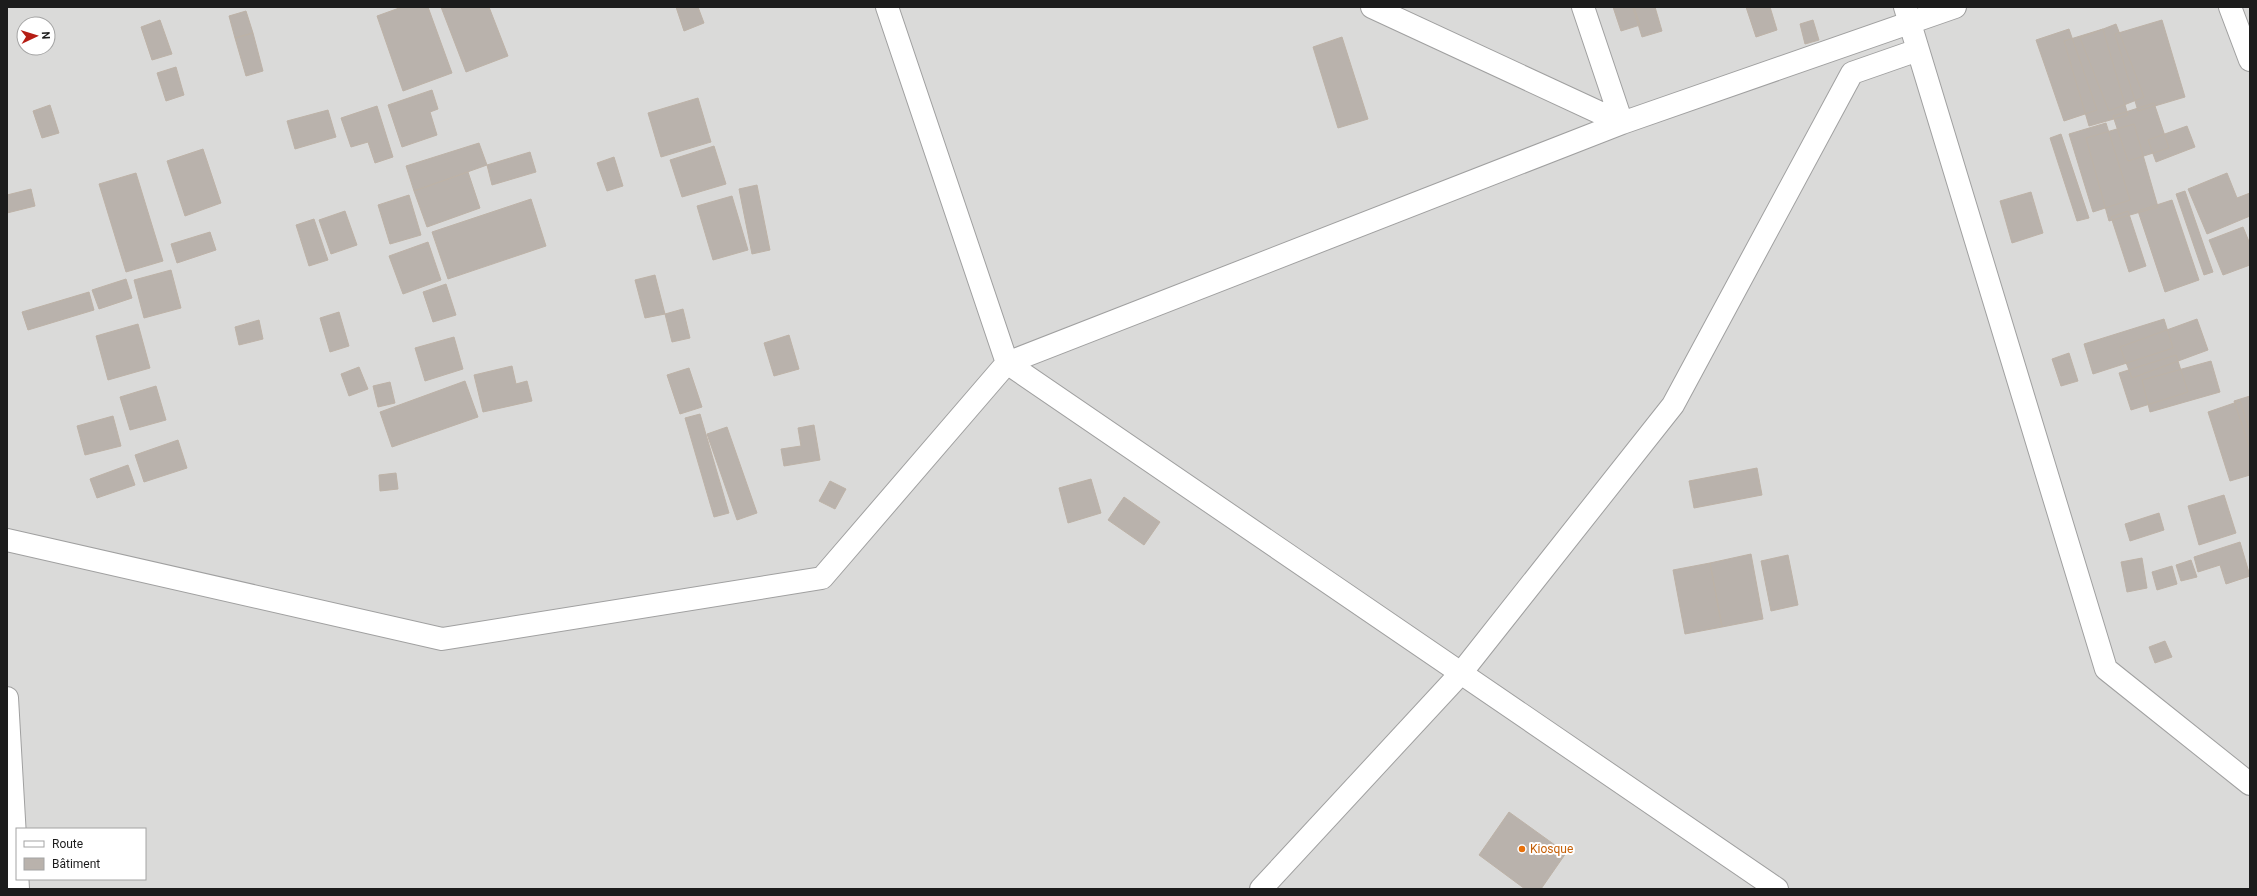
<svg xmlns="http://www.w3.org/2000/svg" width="2257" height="896" font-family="Roboto,sans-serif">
	<rect width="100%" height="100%" fill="#edeae3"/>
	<!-- residential -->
	<path fill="#dadad9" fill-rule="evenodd" d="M7,7H2250V889H7ZM24,24H48V48H24ZM17,829H145V879H17Z"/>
	<!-- building -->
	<path fill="#b9b2ac" stroke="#bdb2a7" d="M402,7H428L452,73L403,91L377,16Z
		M441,7H489L508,56L466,72Z
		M676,7H698L704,23L684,31Z
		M1613,7H1634L1640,25L1621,31Z
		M1638,7H1655L1662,31L1642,37L1633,8Z
		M1746,7H1770L1777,30L1756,37Z
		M246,11L253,33L235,38L229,16Z
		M160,20L172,54L152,60L141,27Z
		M1813,20L1819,40L1805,44L1800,24Z
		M2162,20L2185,97L2138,111L2115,34Z
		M2116,24L2144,97L2109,111L2080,38Z
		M2069,29L2097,110L2064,121L2036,40Z
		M2103,29L2128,115L2089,126L2064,41Z
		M253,33L263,71L246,76L235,38Z
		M1342,37L1368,119L1338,128L1313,47Z
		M176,67L184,95L166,101L157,73Z
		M432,90L438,109L430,112L437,135L402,147L388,105Z
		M698,98L711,142L661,157L648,113Z
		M2154,103L2169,148L2128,161L2113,116Z
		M50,105L59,133L42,138L33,111Z
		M377,106L393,157L375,163L368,142L351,147L341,118Z
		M328,110L336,137L295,149L287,121Z
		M2106,123L2130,200L2093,212L2069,134Z
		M2134,124L2158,207L2109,221L2086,138Z
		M2187,126L2195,147L2156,162L2148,140Z
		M2061,134L2089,218L2077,221L2050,138Z
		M479,143L487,165L414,191L406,166Z
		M714,146L726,184L682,197L670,160Z
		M203,149L221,203L185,216L167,161Z
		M530,152L536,172L492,185L487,165Z
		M614,157L623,186L607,191L597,163Z
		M468,172L480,208L427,227L414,191Z
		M136,173L163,261L126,272L99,184Z
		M2227,173L2237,198L2250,193V216L2207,234L2188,189Z
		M757,185L770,250L752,254L739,189Z
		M31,189L35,206L7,213V195Z
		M2185,191L2213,272L2204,275L2176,194Z
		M2031,192L2043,233L2012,243L2000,201Z
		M409,195L421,235L390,244L378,205Z
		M732,196L748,250L713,260L697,206Z
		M531,199L546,246L448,279L432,232Z
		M2172,200L2199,280L2165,292L2138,211Z
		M345,211L357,245L331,254L319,220Z
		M2128,211L2146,266L2129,272L2111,217Z
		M314,219L328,260L309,266L296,225Z
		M2243,227L2250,244V265L2223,275L2209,240Z
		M210,232L216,250L177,263L171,244Z
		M428,242L441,280L403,294L389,256Z
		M171,270L181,308L144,318L134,280Z
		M655,275L665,314L645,318L635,280Z
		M126,279L132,298L99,309L92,290Z
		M446,284L456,315L433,322L423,292Z
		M89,292L94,310L28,330L22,312Z
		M683,309L690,338L672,342L665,314Z
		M339,312L349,346L330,352L320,318Z
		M2164,319L2173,348L2093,374L2084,344Z
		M2197,319L2208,350L2132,378L2120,347Z
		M259,320L263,339L239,345L235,327Z
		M138,324L150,368L108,380L96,336Z
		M789,335L799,369L774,376L764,343Z
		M454,337L463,369L425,381L415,348Z
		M2069,353L2078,381L2061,386L2052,359Z
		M2176,355L2188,392L2131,410L2119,373Z
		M2211,361L2220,392L2150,412L2142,380Z
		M512,366L516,384L527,381L532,401L483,412L474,375Z
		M359,367L368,389L349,396L341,374Z
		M689,368L702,407L680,414L667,375Z
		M465,381L478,417L392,447L380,412Z
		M390,382L395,403L378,407L373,386Z
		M156,386L166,420L130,430L120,397Z
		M2250,396V449L2234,401Z
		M2240,401L2250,431V475L2230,481L2208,412Z
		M700,414L729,513L714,517L685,418Z
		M113,416L121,446L85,455L77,426Z
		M814,425L820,460L784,466L781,449L801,446L798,428Z
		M727,427L757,513L737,520L707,434Z
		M178,440L187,468L144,482L135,455Z
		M128,465L135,485L97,498L90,479Z
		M1757,468L1762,495L1694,508L1689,481Z
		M396,473L398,489L380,491L379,475Z
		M1091,479L1101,513L1068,523L1059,488Z
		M830,481L846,489L835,509L819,501Z
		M2224,495L2236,533L2199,545L2188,506Z
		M1124,497L1160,522L1144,545L1108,520Z
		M2159,513L2164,530L2130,541L2125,524Z
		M2240,542L2250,576L2226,584L2220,565L2198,572L2194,557Z
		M1751,554L1763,619L1722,627L1710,563Z
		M1788,555L1798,605L1771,611L1761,561Z
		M2142,558L2147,588L2127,592L2121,562Z
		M2191,560L2197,577L2181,581L2176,565Z
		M1710,563L1722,627L1685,634L1673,570Z
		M2172,566L2177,584L2157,590L2152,572Z
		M2165,641L2172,657L2155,663L2149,647Z
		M1509,812L1566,853L1541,889H1525L1479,855Z"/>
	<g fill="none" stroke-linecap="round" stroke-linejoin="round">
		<!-- street casing -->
		<g stroke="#a0a0a0" stroke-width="24">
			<path id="street" d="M887,7L1007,363L1777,889
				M1372,7L1622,123L1955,7
				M1905,7L2106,669L2250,784
				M2230,7L2250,60
				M7,540L442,639L822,578L1007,363L1622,123L1583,7
				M7,698L18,889
				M1261,889L1461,673L1673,405L1852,73L1918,50"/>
		</g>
		<!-- street -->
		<use href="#street" stroke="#fff" stroke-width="22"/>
	</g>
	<!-- markers -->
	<circle fill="#e8710a" stroke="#fff" stroke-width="1.5" cx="1522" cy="849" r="4"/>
	<g text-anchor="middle" stroke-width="4" stroke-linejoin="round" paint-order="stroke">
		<!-- food labels -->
		<g font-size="12" fill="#c56008" stroke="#fff" text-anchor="start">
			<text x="1530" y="853">Kiosque</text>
		</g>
	</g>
	<!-- border -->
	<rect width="2257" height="896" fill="none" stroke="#1c1c1c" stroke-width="16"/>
	<!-- legend -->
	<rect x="16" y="828" width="130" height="52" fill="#ffffff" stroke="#a4a4a4"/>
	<rect x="24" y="841" width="20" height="6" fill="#ffffff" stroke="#a4a4a4"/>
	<text x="52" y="848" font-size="12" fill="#1c1c1c">Route</text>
	<rect x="24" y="858" width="20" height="12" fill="#b9b2ac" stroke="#a4a4a4"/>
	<text x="52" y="868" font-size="12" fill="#1c1c1c">Bâtiment</text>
	<!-- north arrow -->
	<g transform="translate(36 36) rotate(86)"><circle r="19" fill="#ffffff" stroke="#a4a4a4"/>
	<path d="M0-3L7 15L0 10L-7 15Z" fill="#b51d14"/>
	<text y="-6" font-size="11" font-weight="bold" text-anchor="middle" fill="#1c1c1c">N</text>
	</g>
</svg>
